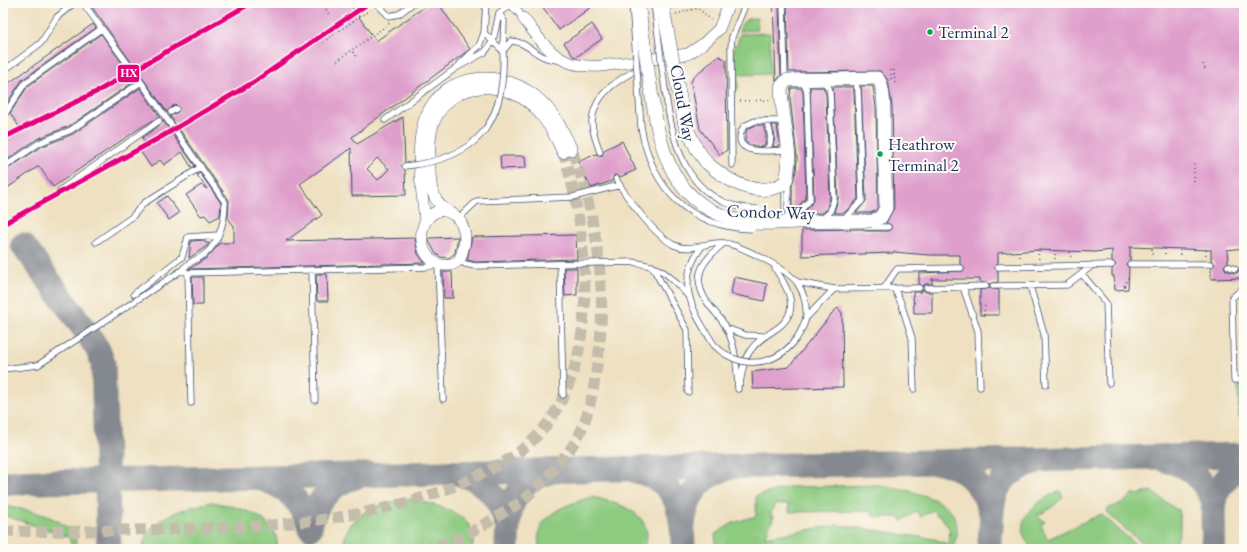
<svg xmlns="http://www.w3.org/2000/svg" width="1247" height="552" font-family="'EB Garamond',serif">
	<rect width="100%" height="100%" fill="#fdfcf7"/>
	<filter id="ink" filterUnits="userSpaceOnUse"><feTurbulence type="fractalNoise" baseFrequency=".025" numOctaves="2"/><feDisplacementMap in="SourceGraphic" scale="8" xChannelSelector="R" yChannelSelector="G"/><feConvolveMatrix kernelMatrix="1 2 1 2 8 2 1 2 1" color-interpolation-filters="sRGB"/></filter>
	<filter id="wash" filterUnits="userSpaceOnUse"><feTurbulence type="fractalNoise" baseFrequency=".012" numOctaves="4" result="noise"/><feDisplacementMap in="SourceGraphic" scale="16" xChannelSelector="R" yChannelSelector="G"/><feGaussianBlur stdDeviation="0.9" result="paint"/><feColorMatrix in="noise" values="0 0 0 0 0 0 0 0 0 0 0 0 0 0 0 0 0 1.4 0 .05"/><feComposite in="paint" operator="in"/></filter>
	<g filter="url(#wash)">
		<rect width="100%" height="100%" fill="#eee0c0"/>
		<!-- green -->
		<path fill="#8eca80" stroke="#547c6f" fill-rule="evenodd" d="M757,18L758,30L739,31C743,20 746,18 757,18Z
			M770,33V74L738,75V89H734V45H737L740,34Z
			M1238,385H1244V419L1239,417Z
			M882,485C915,492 975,501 952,548L720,549L716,544L715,534L733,523L756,516V496L788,487ZM775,504H789V512L872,511V516L884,518V517H900L902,521L917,511L921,517L933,510L937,516L940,515L950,530L949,539L947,540L949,543L947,544L935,539L838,525L765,537L774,516H770Z
			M1060,491L1063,497C1057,504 1045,513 1037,515L1045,522L1041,526L1048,539L1101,514L1141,549H1033C1006,523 1037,500 1060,491Z
			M1151,491L1177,510L1179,509C1180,526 1184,537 1169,549H1149L1108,514L1107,509L1124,502L1133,493L1138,495Z
			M592,497C619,503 658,514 644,549H540C530,516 567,504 592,497Z
			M409,499C433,504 483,513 472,549H344C341,515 381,502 409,499Z
			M211,502C235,506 281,516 277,549H143C145,516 185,509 211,502Z
			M3,506C24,509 81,518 76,549L67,548L71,545L69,537L3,515Z"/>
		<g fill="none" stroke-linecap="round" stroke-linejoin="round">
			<!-- taxiway -->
			<path stroke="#84888f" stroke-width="25" d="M23,245L90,337L98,350L103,363L109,549
				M1165,460C1192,466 1201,478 1214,501
				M944,463C969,470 984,488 991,513
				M636,471C677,480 683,512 683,549
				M460,474C487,481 501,500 507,526
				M261,479C287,485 302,503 310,528C315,502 330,484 356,477
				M3,483L1244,455
				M683,525C686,497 700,475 728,468
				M507,549C507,515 510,482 550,472
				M989,549C995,508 983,478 1035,462
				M1212,549C1216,533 1211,517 1214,502C1217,486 1232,472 1244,463"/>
		</g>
		<g id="blocks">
			<!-- building -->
			<path fill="#df9fcc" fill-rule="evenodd" d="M89,3H349L376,41L430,3H438L470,49L352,137L357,144L403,117L405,162L401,166L405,170L406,195L352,196L351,148L300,184L322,215L286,241L415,238L418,254L425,263L189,269L208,257L220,243H234V226L228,218L229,200L170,116L178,112L179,107L174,105L167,112ZM377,158L389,169L378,180L367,169Z
				M540,3H597L559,30Z
				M773,3H779L781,75L776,81Z
				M787,3H1244V248L1227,250L1228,262L1224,266L1226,270L1234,273H1237L1239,269H1244V278L1211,279V268L1215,264L1211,260V250L1130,247V260L1126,264L1129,268L1128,289L1115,290L1114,276H1112V269L1116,265L1112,261V250L1095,252L1038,250L998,253V263L994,267L998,271V282L989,284L980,282V279H932V284H925L923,287L919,284V273L963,271L965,268L960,264V255H929L893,252V253L802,256V230L862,229L866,231H888L891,229V225L886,223L894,208L892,106L888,80L880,71L789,72Z
				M93,24L96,28L22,80L5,106L3,103V87Z
				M592,24L602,39L576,57L573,56L564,43Z
				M101,34L135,81L69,126L37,139L3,163V140L20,128L10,113L28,86Z
				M719,56L726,60L727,150L720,155L700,129L691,82L694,76Z
				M861,86H873L876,107L878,206L875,211L870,213H856L866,201Z
				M810,87H823L826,94L830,198L826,210L822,213L803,214L814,200Z
				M833,87H852L854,91L858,199L844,213H834L838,199Z
				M140,88L160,117L157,118L137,130L53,187L39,166L3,191V172L41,147L73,134Z
				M791,88H801L803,93L806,198L792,212V185L796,171L797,158L790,98Z
				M163,121L195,166L192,168L182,152L164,165L160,160L151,167L138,148L145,142L142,138L161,124Z
				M756,125H763L766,135L765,145L760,147L748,144L745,141L747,129Z
				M772,125H777L780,146L773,147L775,137Z
				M622,141L636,170L620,177L614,175L612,181L591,188L578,162L596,154L602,156L604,150Z
				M500,156H525L526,168L501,169Z
				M200,173L221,203L220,216L210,221L205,215L201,216L186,195L201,185L207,189L197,175Z
				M167,196L179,213L169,220L157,203Z
				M576,235L577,259L475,262L467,260L472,237Z
				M458,237L455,253L449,258L441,257L436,254L429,241V238Z
				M205,240V243H209L207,246L189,258L191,241Z
				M564,268H577V295L565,296Z
				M443,272H452L453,298H444Z
				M316,274H327L328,301H317Z
				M192,277H203V305H193Z
				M734,277L767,284L764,301L731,294Z
				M990,288L999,290V315H980V290Z
				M923,289L925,292H932V313H914L913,292H921Z
				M838,308L842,313L843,387L753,389L752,372L789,367L834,311Z"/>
		</g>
	</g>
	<g filter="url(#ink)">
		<use href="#blocks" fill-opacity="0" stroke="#3b4a6d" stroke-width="1"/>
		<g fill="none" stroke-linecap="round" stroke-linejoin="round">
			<!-- minor-tunnel -->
			<path stroke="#c4bdac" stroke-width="11" stroke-dasharray="11 5.5" stroke-linecap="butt" d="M3,531C43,532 83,531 123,530C235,529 367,527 471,479C494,468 516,457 535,438C603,368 590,238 563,153
				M421,549C433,546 448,543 459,538C479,528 500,515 519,503C535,492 572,451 580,433C589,413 593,393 596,372C609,297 598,220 572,150"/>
			<!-- service casing -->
			<g stroke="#3b4a6d" stroke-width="7">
				<path id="service" d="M83,3L141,82L225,202C225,219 220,242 205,254C197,260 189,261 182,270L188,273L428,267L438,264L443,399
					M376,3L389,16L399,14L413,3
					M508,3L523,18
					M515,3L520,13
					M783,3L785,81
					M499,13L504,21L503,51
					M484,33L503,51
					M503,51L511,41C530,42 536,60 559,60
					M460,64L479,46L484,33L486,3
					M3,71L41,43L57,17L74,3
					M171,112L176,109
					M3,117L25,83L101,29
					M385,120L456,68L485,52L493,41L499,13L510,5
					M762,150L768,148C773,139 770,129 766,121
					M600,152C597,143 592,132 592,122C594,91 623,77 647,64
					M732,165L731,47L732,37L746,3
					M3,168L39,143L71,130L141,82
					M616,179C627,198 654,235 674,245C691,253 707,241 724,243C740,245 790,270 798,284C805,295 807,305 806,318
					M60,190L159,121
					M459,218L477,201L573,197L620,185
					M785,223V183
					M866,227H888
					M96,242L132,217L144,203L201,167
					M724,243C703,260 690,276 707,302C713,311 721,318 726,327C736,346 737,368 738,389
					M703,245C673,282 693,311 714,345
					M459,260L465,264L475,266L632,262C661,266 669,274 688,296
					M560,264L563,395
					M1130,264H1211
					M652,266L687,330L688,392
					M1228,266L1235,269
					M998,267L1112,265
					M312,271L315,400
					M188,273L191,403
					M1082,274L1106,303L1109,383
					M797,282L834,289L806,318
					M993,286L1067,285L1093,265
					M1030,286L1044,334L1046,384
					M963,287L978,331L980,387
					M1244,287L1232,298L1234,380H1244
					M884,288L897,269L961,268
					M894,288L901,303L912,338L914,389
					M927,288L986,286
					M834,289L919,288
					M134,294L182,257L188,237L218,235
					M726,328L745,335L763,336
					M3,369L38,365L182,270
					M740,383C742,373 743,360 750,351C756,342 764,337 773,331C803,313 789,291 775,268"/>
			</g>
			<!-- minor casing -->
			<g stroke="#3b4a6d" stroke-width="12">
				<path id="minor" d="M523,18C547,48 557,69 601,66L688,54L703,44L719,29L729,3
					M442,210C463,214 469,234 462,253C461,259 456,264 450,265C418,270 410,216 442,210Z
					M450,212C432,203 430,187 430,168C430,153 428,135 435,120C453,79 504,80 534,107C547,120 556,137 563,153
					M425,221C422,190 414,148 425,118C444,68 507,68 541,101C555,114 564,132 572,150"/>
			</g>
			<!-- tertiary casing -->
			<g stroke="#3b4a6d" stroke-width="14">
				<path id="tertiary" d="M706,162C725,179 753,197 779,186
					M872,221L881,217L886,208L884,140"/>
			</g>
			<!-- path -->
			<path stroke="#3b4a6d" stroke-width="1.5" stroke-dasharray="1 3" stroke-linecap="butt" d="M327,4L331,3
				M324,6L330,16
				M324,6L334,4
				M676,14L698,8L711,20
				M323,42L371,9
				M356,56L352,50L390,23
				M337,61L352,50
				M1203,64L1205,69
				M891,70V79
				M894,70L895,85
				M740,101L770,100
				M1194,181V161
				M1152,249V256
				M1165,249V256
				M1038,250L1039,260
				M1055,250V260
				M1180,250V256
				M1206,250V258
				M1020,252V259
				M1070,252L1071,259
				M1124,286L1128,278
				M1124,286H1128
				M914,303L917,300
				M984,315L985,303"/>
			<!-- service -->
			<use href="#service" stroke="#fff" stroke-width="5.5"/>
			<!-- minor -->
			<use href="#minor" stroke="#fff" stroke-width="11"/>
			<!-- tertiary -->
			<use href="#tertiary" stroke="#fff" stroke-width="13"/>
			<!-- service-bridge casing -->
			<g stroke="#3b4a6d" stroke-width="7" stroke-linecap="butt">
				<path id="service-bridge" d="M632,3L641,127C652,189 688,227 752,229
					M654,3C657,27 660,51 663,75C671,135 681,207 758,209
					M785,121H755L744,126C727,157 770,151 787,150
					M405,166C478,159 506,123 503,51
					M788,181V222
					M823,218L830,212L834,199L830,93L829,88L823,81
					M844,219L862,201L858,90L854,81
					M790,221L810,200L807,93L806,87L801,82
					M714,345C747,378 794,361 806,318"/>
			</g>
			<!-- tertiary-bridge casing -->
			<g stroke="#3b4a6d" stroke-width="14" stroke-linecap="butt">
				<path id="tertiary-bridge" d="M638,3C642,30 646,57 650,84C659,147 670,208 745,222C763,225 782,222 799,222C824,221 848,221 872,221
					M662,3L685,125L697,149L706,162
					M779,186L786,181C794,150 781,117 781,87L787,80L877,78C886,84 884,127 884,140"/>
			</g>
			<!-- service-bridge -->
			<use href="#service-bridge" stroke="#fff" stroke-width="5.5"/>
			<!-- tertiary-bridge -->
			<use href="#tertiary-bridge" stroke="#fff" stroke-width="13"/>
			<!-- rail-1 casing -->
			<g stroke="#fdfcf7" stroke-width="8">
				<path id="rail-1" d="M3,138L98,91L251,3
					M3,224L161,137L254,82L369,3"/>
			</g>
			<!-- rail-1 -->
			<use href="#rail-1" stroke="#e5007d" stroke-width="5"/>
		</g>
	</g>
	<!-- markers -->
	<g fill="#00a651" stroke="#fdfcf7" stroke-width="1.5">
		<circle cx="930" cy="32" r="3.5"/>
		<circle cx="880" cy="154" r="3.5"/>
	</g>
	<g text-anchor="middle" stroke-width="4" stroke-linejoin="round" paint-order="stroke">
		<!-- bus labels -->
		<g font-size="17" fill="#1b2f5e" stroke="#fdfcf7" text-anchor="start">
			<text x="938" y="38">Terminal 2</text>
			<text x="888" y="150">Heathrow<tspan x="888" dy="21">Terminal 2</tspan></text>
		</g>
		<!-- street labels -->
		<g font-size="18" fill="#1b2f5e" stroke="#fdfcf7">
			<text transform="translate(683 103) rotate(80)" y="6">Cloud Way</text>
			<text transform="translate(771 212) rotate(2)" y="6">Condor Way</text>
		</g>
	</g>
	<rect stroke="#fdfcf7" stroke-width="1.5" x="117" y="64" width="23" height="19" rx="4" fill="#e5007d"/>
	<g font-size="11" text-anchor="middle" font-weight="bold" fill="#fff">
		<text x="129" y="77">HX</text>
	</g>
	<!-- margin -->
	<rect width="1247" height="552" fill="none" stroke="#fdfcf7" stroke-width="16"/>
</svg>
